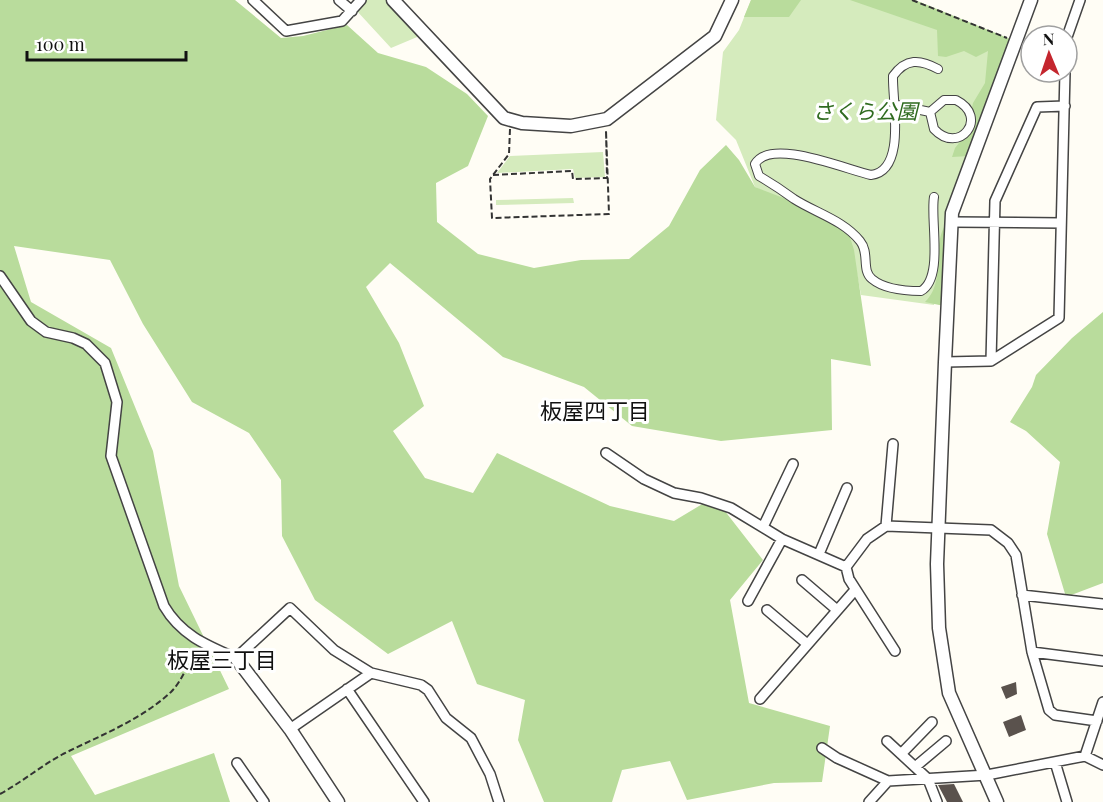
<svg xmlns="http://www.w3.org/2000/svg" width="1103" height="802" font-family="'Playfair Display','Noto Sans JP',serif">
	<rect width="100%" height="100%" fill="#fffdf5"/>
	<!-- green -->
	<path fill="#d5ebbd" d="M365,0H392L429,32L391,48L356,10Z
		M751,0H912L1015,41L969,156L934,305L861,295L850,237L755,187L736,140L716,120L723,52L739,30Z
		M603,152L605,177L575,178L573,169L497,173L510,156Z
		M573,198L574,203L496,205V200Z"/>
	<!-- forest -->
	<path fill="#b9dc9c" d="M0,0H235L281,38L303,36L347,25L378,53L426,67L467,94L488,116L468,166L436,183L437,222L478,254L534,268L581,260L629,259L669,226L700,170L726,145L739,160L755,187L807,207L841,229L850,237L854,250L871,366L831,359L832,430L721,441L632,426L584,387L503,357L390,263L366,287L399,343L424,406L393,431L425,478L473,493L497,453L610,506L674,521L714,497L763,560L730,600L749,703L830,726L822,782L774,783L687,800L670,761L622,770L612,802H544L518,740L525,700L477,684L452,621L388,654L315,600L282,536L281,480L249,433L192,402L143,324L110,260L14,246L31,302L111,348L153,451L179,586L229,689L71,756L95,795L214,753L230,802H0Z
		M751,0H801L789,17H744Z
		M850,0H915L1015,41L969,156L952,157L955,148L966,134L973,103L985,83L988,51L976,57L964,51L946,57L938,56L937,30Z
		M950,225L944,306L925,302C946,281 932,251 944,227Z
		M1103,312V583L1066,597L1047,534L1060,462L1026,431L1010,422L1032,387L1036,375L1072,338Z"/>
	<!-- building -->
	<path fill="#5a524d" d="M1016,682L1017,694L1006,699L1001,687Z
		M1021,715L1026,730L1009,737L1003,722Z
		M954,784L963,802H947L938,785Z"/>
	<g fill="none" stroke-linecap="round" stroke-linejoin="round">
		<!-- pedestrian casing -->
		<g stroke="#444" stroke-width="10">
			<path id="pedestrian" d="M897,105L930,112L934,129C959,156 990,117 956,100H944L930,112
				M934,197C930,219 944,278 921,291C907,291 884,289 872,279C861,270 870,253 860,241C843,220 816,213 794,199C783,191 771,183 759,176L755,164C770,137 847,170 871,175C907,171 892,100 893,76C906,58 920,59 938,69"/>
		</g>
		<!-- minor casing -->
		<g stroke="#444" stroke-width="12">
			<path id="minor" d="M253,0L286,31L342,21L361,0
				M339,0L352,11
				M1067,37L1080,0
				M952,222L1061,223
				M0,276L31,321L46,332L73,338L86,344L105,363L117,402L111,456L164,606C181,635 206,645 236,658L290,608L334,650L371,673L421,685L428,690L446,718L471,738L490,774L499,802
				M991,361L995,201L1037,107L1065,106
				M945,362L991,361L1059,318L1065,72
				M606,453L644,479L674,493L701,498L731,508L782,539L846,567L849,579L895,651
				M886,526L893,444
				M763,527L793,464
				M819,554L847,488
				M846,567L867,539L886,526L991,530L1008,543L1016,555L1032,652L1049,710L1055,715L1097,721
				M802,580L837,610
				M1022,595L1103,604
				M748,601L782,539
				M767,610L806,643
				M1032,652L1103,661
				M347,689L424,802
				M760,699L855,590
				M290,729L371,673
				M887,741L928,779L937,802
				M822,748L837,758L888,781
				M901,754L932,722
				M1085,756L1103,702
				M1055,762L1067,802
				M237,763L264,802
				M915,767L946,741
				M869,802L888,781L987,775L1085,756L1103,765"/>
		</g>
		<!-- tertiary casing -->
		<g stroke="#444" stroke-width="15">
			<path id="tertiary" d="M393,0L504,118L522,123L571,126L607,119L715,36L732,0
				M236,658L290,729L338,802
				M997,802L949,693L939,628L937,564L945,362L952,213L1031,0"/>
		</g>
		<!-- path -->
		<path stroke="#333" stroke-width="2" stroke-dasharray="6 3" stroke-linecap="butt" d="M912,0L1007,38
			M510,129L509,154L490,179L492,218L609,214L606,131
			M493,175L572,171L573,179L607,178L606,130
			M0,794C22,782 41,766 63,754C99,736 141,720 171,692C182,681 190,661 195,647"/>
		<!-- pedestrian -->
		<use href="#pedestrian" stroke="#fff" stroke-width="8"/>
		<!-- minor -->
		<use href="#minor" stroke="#fff" stroke-width="9"/>
		<!-- tertiary -->
		<use href="#tertiary" stroke="#fff" stroke-width="12"/>
	</g>
	<g text-anchor="middle" stroke-width="6" stroke-linejoin="round" paint-order="stroke">
		<!-- park labels -->
		<g font-size="21" font-style="italic" fill="#2f6b1f" stroke="#fff">
			<text x="865" y="119">さくら公園</text>
		</g>
		<!-- neighbourhood labels -->
		<g font-size="22" fill="#111" stroke="#fff">
			<text x="595" y="419">板屋四丁目</text>
			<text x="222" y="668">板屋三丁目</text>
		</g>
	</g>
	<!-- north arrow -->
	<g transform="translate(1049 54) rotate(358)"><circle r="28" fill="#ffffff" stroke="#a0a0a0" stroke-width="1.5"/>
	<path d="M0-4.5L10 22L0 15L-10 22Z" fill="#c4262e"/>
	<text y="-9" font-size="16" font-weight="bold" text-anchor="middle" fill="#111111">N</text>
	</g>
	<!-- scale -->
	<path d="M27 51v9h159v-9" fill="none" stroke="#111111" stroke-width="3"/>
	<text x="36" y="51" font-size="18" fill="#111111" stroke="#ffffff" stroke-width="4.5" paint-order="stroke">100 m</text>
</svg>
